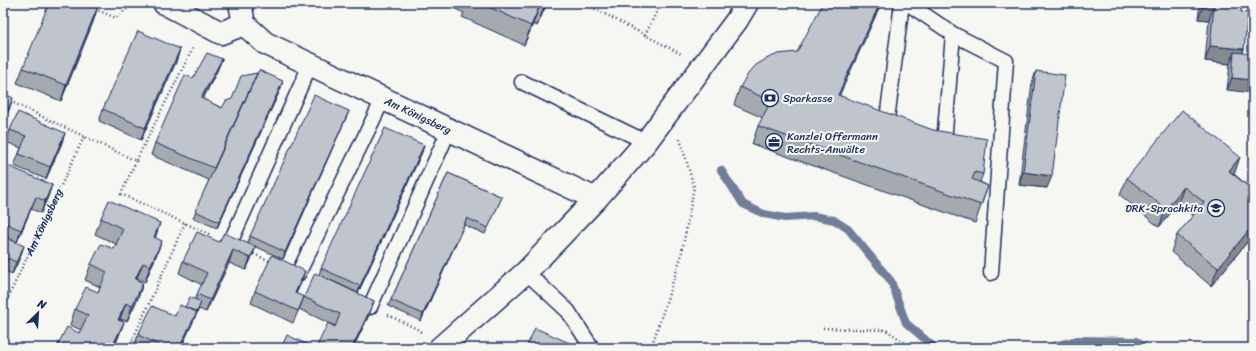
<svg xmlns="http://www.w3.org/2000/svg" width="1256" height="351" font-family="Sriracha,sans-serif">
	<rect width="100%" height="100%" fill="#f6f6f2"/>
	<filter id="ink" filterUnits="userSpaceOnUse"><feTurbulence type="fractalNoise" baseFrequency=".025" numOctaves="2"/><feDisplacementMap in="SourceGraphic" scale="8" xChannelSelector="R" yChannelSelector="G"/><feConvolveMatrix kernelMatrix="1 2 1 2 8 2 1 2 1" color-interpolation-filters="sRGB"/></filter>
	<g filter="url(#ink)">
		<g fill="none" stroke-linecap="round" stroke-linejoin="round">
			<!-- stream -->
			<path stroke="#717e99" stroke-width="8" d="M721,170L743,204L764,214L785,218L814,216L834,220L848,229L891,281L906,323L935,348
				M1046,348L1077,340L1136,341L1146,348"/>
			<!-- service casing -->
			<g stroke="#1b2f5e" stroke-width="17">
				<path id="service" d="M907,3L953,34L1006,61L991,273
					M522,82L646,142
					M886,127L902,3
					M945,131L953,34
					M230,243L310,65
					M526,272L568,311L592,348
					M298,274L383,99
					M370,307L449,130"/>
			</g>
			<!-- minor casing -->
			<g stroke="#1b2f5e" stroke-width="25">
				<g id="minor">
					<path d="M164,3L221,33L244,24"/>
					<path id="s2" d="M240,3L244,24L265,43L596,199"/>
					<path d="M440,348L526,272L596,199L646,142L737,20L747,3"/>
				</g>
			</g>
			<!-- path -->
			<g stroke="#1b2f5e" stroke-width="2.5" stroke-dasharray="1 3" stroke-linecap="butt">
				<path d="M584,3L681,54"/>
				<path d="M1250,3L1253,11"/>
				<path d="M95,9L116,18L134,3"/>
				<path d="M645,35L661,3"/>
				<path d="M3,98L136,161L194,46"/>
				<path d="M136,161L121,194L211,235"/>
				<path d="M250,252L271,262"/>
				<path id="s1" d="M3,308L84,137"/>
				<path d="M388,315L417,329L421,332"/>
				<path d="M823,328L886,330L913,348"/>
				<path d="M129,348L185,223"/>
				<path d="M651,348L681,257L694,187L680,139"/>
			</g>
			<!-- service -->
			<use href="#service" stroke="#f6f6f2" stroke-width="14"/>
			<!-- minor -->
			<use href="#minor" stroke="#f6f6f2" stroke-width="22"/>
		</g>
		<!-- wall -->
		<path fill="#a5a9b0" stroke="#1b2f5e" d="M443,3H547L537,26L533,24L524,45L462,17L464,13Z
			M1200,3H1242L1241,12L1244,49L1227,90L1230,64L1205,61L1209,20L1198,19Z
			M98,6L93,22L61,101L17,83L23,68Z
			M880,6L839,95L983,174L980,182L988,186L975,223L752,144L758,126L763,118L734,105L740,87L797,52Z
			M180,49L176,62L141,140L99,121L103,109Z
			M222,59L217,71L203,99L222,108L281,88L217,228L193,218L209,180L151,155L155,143L193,78Z
			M1036,71L1047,188L1019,185L1032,83Z
			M349,111L346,118L283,259L248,243L250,236Z
			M10,130L65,133L61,145L46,179L14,166L21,148L6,142Z
			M424,145L422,152L358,293L328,279L374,301L370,313L353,348H316L335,326L299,309L304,297L319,275L321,268Z
			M3,165L52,185L41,213L31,209L17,242L3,236Z
			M448,173L502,197L485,234L464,225L421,321L388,306L391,300Z
			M1234,174L1253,190V235L1211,286L1171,252L1177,235L1193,216L1178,204L1159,227L1120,195L1127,178Z
			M101,218L160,223L155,237L156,256L145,282L137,278V279L143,283L138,298L127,321L120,319V320L124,322L118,338L114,348H57L58,344L79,333L81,330L70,325L75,309L98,292L100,287L85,280L91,264L114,249L116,244L95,234Z
			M224,233L251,259L246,270L229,263L206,312L199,309L182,345L189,348H135L134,347L138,335L175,316L195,299L202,285L179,273L183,261L219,242Z
			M3,236L20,258L12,274L3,270Z
			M301,283L296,294L304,297L299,309L293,323L251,303L255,291Z"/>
		<!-- shaded-wall -->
		<path fill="#868990" stroke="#1b2f5e" d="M546,3H547L537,26L544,7Z
			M880,3H881L880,6L832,112L838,95Z
			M1204,4L1214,5L1209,20L1198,19Z
			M540,5L533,24L524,45L531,26Z
			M98,6L93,22L61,101L66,85Z
			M1210,46L1244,49L1239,65L1234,52L1230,64L1205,61Z
			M180,49L176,62L141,140L145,128Z
			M222,59L217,71L197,110L201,98Z
			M1232,78L1253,80V93L1227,90Z
			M283,81L281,88L217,228L219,222Z
			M13,98L9,110L3,123V121Z
			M349,111L346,118L283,259L285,252Z
			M65,133L61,145L46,179L50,167Z
			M424,145L422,152L358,293L360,286Z
			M1240,157L1234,175L1229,171Z
			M1023,172L1052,176L1047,188L1019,185Z
			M52,185L48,197L41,213L45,201Z
			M1184,187L1178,204L1159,227L1166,209Z
			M36,197L31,209L17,242L21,230Z
			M467,218L464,225L421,321L423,314Z
			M160,223L155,239L154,237Z
			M1253,225V235L1211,286L1218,268Z
			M162,241L156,256L145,282L150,266Z
			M24,246L20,258L12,274L16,262Z
			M256,247L251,259L246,270L250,258Z
			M233,250L229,263L206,312L210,300Z
			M143,263L137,278L130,294L135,279Z
			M305,271L301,283L290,305L295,293Z
			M143,283L138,298L127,321L132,306Z
			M374,301L370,313L353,348H352Z
			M201,302L192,324L181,348H180Z
			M126,303L120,319L113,335L118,320Z
			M124,322L118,338L114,348H112Z"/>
		<!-- building -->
		<path fill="#c0c4cd" stroke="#1b2f5e" d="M49,3H90L98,6L66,85L23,68Z
			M480,3H546L544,7L540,5L531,26Z
			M823,3H880L838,95L933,130L987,139L983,174L975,172L972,179L988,186L981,205L758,126L771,101L740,87L748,74L756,65L766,59L778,54L797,52Z
			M1204,3H1242L1241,12L1248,13L1244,49L1210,46L1214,5L1204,4Z
			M138,31L180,49L145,128L103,109Z
			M1234,52L1253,54V80L1232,78Z
			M207,53L222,59L201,98L222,108L226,101L232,99L241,76L257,73L214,168L155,143L185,75L193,78Z
			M259,70L283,81L219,222L195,211Z
			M1036,71L1065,75L1052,176L1023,172Z
			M3,93L13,98L3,121Z
			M314,95L349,111L285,252L250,236Z
			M1182,110L1240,157L1229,171L1253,190V225L1218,268L1177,235L1204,202L1184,187L1166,209L1127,178Z
			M18,112L65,133L50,167L19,154L26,136L10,130Z
			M385,128L424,145L360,286L321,268Z
			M4,164L52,185L45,201L36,197L21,230L3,222V197L8,185L3,183V165Z
			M448,173L502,197L488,228L467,218L423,314L391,300Z
			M109,200L160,223L154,237L162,241L150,266L143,263L135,279L143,283L132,306L126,303L118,320L124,322L113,345L107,342L104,348H66L58,344L67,327L79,333L88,315L75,309L86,287L98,292L107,272L91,264L101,244L114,249L123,229L101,218Z
			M197,232L219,242L224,233L256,247L250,258L233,250L210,300L197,294L207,273L183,261Z
			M3,236L24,246L16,262L8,258L3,268Z
			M272,255L305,271L295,293L304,297L298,311L255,291Z
			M315,273L374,301L352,348H316L328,323L335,327L340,314L304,297Z
			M190,297L201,302L195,317L197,312L185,307Z
			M180,305L197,312L181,344L189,348H166L138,335L152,306L175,316Z
			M535,328L572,344L571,348H526Z
			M287,335L315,348H281Z"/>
	</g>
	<!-- icons -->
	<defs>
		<g id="bank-ring" transform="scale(0.9)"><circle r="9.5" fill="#f6f6f2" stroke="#1b2f5e" stroke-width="1.5"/><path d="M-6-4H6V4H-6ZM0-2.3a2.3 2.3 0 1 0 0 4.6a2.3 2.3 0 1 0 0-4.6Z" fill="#1b2f5e"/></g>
		<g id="office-ring" transform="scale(0.9)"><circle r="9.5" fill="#f6f6f2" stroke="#1b2f5e" stroke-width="1.5"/><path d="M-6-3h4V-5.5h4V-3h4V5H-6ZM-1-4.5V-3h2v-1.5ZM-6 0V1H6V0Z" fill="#1b2f5e"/></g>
		<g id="school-ring" transform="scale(0.9)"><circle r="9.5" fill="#f6f6f2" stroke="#1b2f5e" stroke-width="1.5"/><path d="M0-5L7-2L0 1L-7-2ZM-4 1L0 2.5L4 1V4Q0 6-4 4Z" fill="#1b2f5e"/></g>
	</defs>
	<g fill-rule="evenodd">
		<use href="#bank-ring" x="770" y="98"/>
		<use href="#office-ring" x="774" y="142"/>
		<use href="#school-ring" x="1216" y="208"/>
	</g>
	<g text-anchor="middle" stroke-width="4" stroke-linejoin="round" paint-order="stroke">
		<!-- poi labels -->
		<g font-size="11" fill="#1b2f5e" stroke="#f6f6f2" text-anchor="start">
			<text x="783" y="102">Sparkasse</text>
			<text x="787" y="140">Kanzlei Offermann<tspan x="787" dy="13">Rechts-Anwälte</tspan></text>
			<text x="1203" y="212" text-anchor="end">DRK-Sprachkita</text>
		</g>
		<!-- street labels -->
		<g font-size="11" fill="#1b2f5e" stroke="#f6f6f2">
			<text dy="4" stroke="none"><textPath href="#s2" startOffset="219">Am Königsberg</textPath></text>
			<text dy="4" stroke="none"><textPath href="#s1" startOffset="95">Am Königsberg</textPath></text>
		</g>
	</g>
	<!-- margin -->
	<rect width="1256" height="351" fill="none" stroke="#f6f6f2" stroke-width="16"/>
	<rect x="8" y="8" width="1240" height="335" fill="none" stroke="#1b2f5e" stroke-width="1.5" filter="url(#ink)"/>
	<!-- north arrow -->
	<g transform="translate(38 313) rotate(25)" stroke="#f6f6f2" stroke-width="3" paint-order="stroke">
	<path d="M0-3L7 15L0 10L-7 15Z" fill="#1b2f5e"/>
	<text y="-6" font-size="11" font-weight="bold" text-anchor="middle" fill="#1b2f5e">N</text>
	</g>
</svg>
